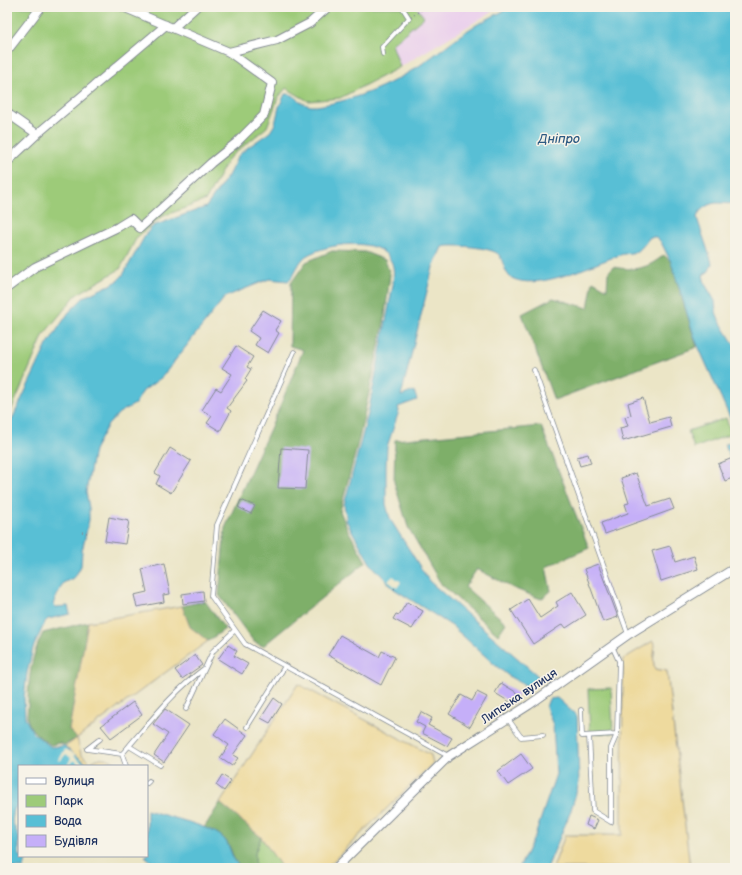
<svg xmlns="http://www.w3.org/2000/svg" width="742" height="875" font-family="'Balsamiq Sans',sans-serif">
	<rect width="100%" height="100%" fill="#f7f3e8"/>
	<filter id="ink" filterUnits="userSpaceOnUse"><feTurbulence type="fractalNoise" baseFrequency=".025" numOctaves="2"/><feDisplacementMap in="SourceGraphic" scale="8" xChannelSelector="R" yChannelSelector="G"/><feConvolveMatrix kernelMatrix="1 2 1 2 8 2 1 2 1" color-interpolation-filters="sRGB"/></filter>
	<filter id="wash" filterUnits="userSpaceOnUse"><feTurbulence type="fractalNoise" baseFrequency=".012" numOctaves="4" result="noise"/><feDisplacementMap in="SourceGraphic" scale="16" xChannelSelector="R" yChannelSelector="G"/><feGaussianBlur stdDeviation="0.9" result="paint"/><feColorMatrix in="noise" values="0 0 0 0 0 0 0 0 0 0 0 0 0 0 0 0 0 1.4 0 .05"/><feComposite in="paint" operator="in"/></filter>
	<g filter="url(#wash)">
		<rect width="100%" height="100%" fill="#ebe5c6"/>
		<!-- built -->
		<path fill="#ebd1ec" d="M416,7H500L400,67L392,44L424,17Z"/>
		<!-- green -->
		<path fill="#9dcb79" stroke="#5c7d6c" d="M7,7H416L424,17L392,44L400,67L340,98L308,101L286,88L278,98L267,127L229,158L206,200L161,217L137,237L120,269L76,295L44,334L7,420Z
			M726,418L731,434L694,448L688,431Z
			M611,688L613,733L590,734L588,689Z
			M261,837L282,868H255V853Z"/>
		<!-- forest -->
		<path fill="#7eaf69" stroke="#4c6f64" d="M332,251L365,252L385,260L390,274L384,323L359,439L340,511L348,530L366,562L263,646L254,642L219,595L225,528L278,411L303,350L290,346L291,283L306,262Z
			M664,255L671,262L697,347L554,400L522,314L553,298L588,308L593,281L607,289L608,273L613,267C635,271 647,269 664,255Z
			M541,426L589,548L546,567L551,591L541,599L513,588L477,569L465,587L506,623L498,635L441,584L408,527L394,482L395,440Z
			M205,601L225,629L208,641L190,627L182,606Z
			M88,622L69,730L77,738L65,745L59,743L51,745C42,739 31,732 28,721C26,717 28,710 28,705C28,681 31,655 43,633Z
			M220,803L261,837L255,853V868C230,868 237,860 228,844C223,835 213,831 204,828Z"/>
		<!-- sand -->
		<path fill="#eeda9e" stroke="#84847e" d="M182,606L190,627L208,641L77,738L81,754L90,763C101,755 109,757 119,766H90L65,747L77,738L69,730L88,622Z
			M653,641C657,652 651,657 655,669L667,671L690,868H553L565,835H622L623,659Z
			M298,684L431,755L433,763L326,868H282L261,837L220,803Z"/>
		<!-- water -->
		<path fill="#58bfd5" stroke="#3a779a" d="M511,7H735V202C729,205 725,203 719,203C711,202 698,209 697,218L712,263L709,271L703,275L705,284L715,301L716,312L719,320L735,346V429L695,339L671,262L661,242L656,237H650C646,242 643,247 638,251C632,254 623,253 617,256C591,265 535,293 510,277C504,271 504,262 499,255C494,247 449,244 442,247L433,267L401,396L414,391L417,400L398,407L399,411L387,447L386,465V504L390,519L429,581L538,676V679L535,684L527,686L510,677L495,665L452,626L394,589L370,563L347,522L344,505L368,414L393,285C393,277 395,268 391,261C379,235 325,244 306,256C297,263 296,274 288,281L269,279L225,297L162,377L143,391L135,404L119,413L107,426L94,450L86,492L89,508V520L82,551L81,566L75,577L63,583L53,604L56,607L68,606L70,614L48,619L45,622L33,648L27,673L24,698L25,718L33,733L51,747L64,746L90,766H19V801L14,810L12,821L19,837V856H27L24,868H7V430L47,345L69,312L84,297L116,282L123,275L146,234L153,226L206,207L228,176L238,156L247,148L270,132L275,124L279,107L285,94C297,93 300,108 317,106C357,100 394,84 426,61C443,49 460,34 478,24C489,18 500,13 511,7Z
			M731,442L735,454L729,456L725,445Z
			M557,698L577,716L579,783L570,813L547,868H519L535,836L556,774L553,725L546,707L549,699Z
			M147,810C165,816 207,825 221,836C233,845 229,861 243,868H159L145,856H147Z"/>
		<!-- pier -->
		<path fill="#ebe5c6" d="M393,576L401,582L397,588L388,581Z
			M65,749L76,754L74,756L86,766H81L74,760L69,765L68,764L71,758L66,754L60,761L59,760Z"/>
		<g id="blocks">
			<!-- building -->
			<path fill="#c5aff8" d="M263,310L281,321L275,330L279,333L268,353L255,345L259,338L249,331Z
				M236,346L253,357L247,367L251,369L245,379L247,381L227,408L231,411L220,431L207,423L212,416L202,410L216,388L221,391L232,374L222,368Z
				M643,398L650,422L669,417L671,427L623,441L620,428L628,426L625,417L631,415L628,403Z
				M170,448L191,461L171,493L156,484L160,476L155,473Z
				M281,448L308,450L305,489L278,488Z
				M588,454L591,463L580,466L577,457Z
				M735,457V477L725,481L718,464Z
				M636,473L648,506L670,499L674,509L605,534L601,523L628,513L625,504L629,503L621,478Z
				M241,500L255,506L251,514L238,507Z
				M109,517L129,521L125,544L105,541Z
				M670,546L675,562L694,556L698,569L661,581L652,551Z
				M164,564L170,594L163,595L164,602L137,607L134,595L147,592L142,569Z
				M598,564L618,617L603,622L584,569Z
				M203,591L204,601L183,604L182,594Z
				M572,592L586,615L566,628L563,624L533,644L511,610L528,599L540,618L558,606L556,602Z
				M407,602L423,611L412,629L393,619L396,614L399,615Z
				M340,635L379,657L382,651L395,657L381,685L328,655Z
				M228,645L237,651L234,656L248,664L242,674L218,659Z
				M195,655L202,665L182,679L175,670Z
				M501,683L519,694L513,704L495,693Z
				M477,692L487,697L470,727L449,714L461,695L472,701Z
				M274,698L282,704L270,723L261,718Z
				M133,702L142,715L111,738L101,726Z
				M165,709L189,725L164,762L154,755L168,734L153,724Z
				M421,712L432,718L428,725L452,738L447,746L422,733L425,727L416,722Z
				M225,719L247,735L233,755L238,758L232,766L220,758L229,745L214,734Z
				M521,754L532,769L508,785L498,771Z
				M222,775L231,781L224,791L216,785Z
				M589,816L598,820L594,829L586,825Z"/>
		</g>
	</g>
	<g filter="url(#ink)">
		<use href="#blocks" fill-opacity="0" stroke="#838a92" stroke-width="1"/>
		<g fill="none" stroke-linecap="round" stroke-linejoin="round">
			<!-- lane casing -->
			<g stroke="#838a92" stroke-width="5.5">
				<path id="lane" d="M383,54L382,47L409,18L402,7
					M294,352L217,525L211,596L245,644L448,756
					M534,370L628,634
					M186,709L213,651L235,630
					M581,710L582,736L617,734
					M508,719L521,737L543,735
					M247,727L285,666
					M589,736L593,811L611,822
					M100,739L87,749L122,754L129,746
					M122,754L126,766
					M160,765L129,746C153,718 175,690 205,668
					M147,783L149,781
					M611,822V748L617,734L619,661L612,646"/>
			</g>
			<!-- street casing -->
			<g stroke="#838a92" stroke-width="10">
				<path id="street" d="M173,28L196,7
					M7,51L41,7
					M229,52L277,40L310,23L328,7
					M7,113L37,134
					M7,162L37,134L166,25
					M7,288L35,267L118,227L131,219L140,228L211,163L236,143L264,115L272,83L229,52L123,7
					M336,868L449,756L529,705L629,634L735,568"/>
			</g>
			<!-- path -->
			<path stroke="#838a92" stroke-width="1.5" stroke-dasharray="1 3" stroke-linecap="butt" d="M414,15L421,10L420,7
				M82,532L87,533
				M394,589L396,587"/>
			<!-- lane -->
			<use href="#lane" stroke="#fff" stroke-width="4"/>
			<!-- street -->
			<use href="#street" stroke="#fff" stroke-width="8"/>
		</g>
	</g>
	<g text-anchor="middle" stroke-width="3" stroke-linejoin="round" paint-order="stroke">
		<!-- street labels -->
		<g font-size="12" fill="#1b2f5e" stroke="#f7f3e8">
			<text transform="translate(519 696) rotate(-34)" y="4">Липська вулиця</text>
		</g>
		<!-- water labels -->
		<g font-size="13" font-style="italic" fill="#2d5a82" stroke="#f7f3e8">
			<text x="559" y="143">Дніпро</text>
		</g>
	</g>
	<!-- margin -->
	<rect width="742" height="875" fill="none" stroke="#f7f3e8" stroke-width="24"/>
	<!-- legend -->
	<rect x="18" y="765" width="130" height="92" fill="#f7f3e8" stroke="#9fa5b1"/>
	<rect x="26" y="778" width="20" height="6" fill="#ffffff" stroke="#9fa5b1"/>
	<text x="54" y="785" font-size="12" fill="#1b2f5e">Вулиця</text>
	<rect x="26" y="795" width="20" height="12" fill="#9dcb79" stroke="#9fa5b1"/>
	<text x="54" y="805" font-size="12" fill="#1b2f5e">Парк</text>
	<rect x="26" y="815" width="20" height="12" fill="#58bfd5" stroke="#9fa5b1"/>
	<text x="54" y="825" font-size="12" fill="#1b2f5e">Вода</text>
	<rect x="26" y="835" width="20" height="12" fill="#c5aff8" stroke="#9fa5b1"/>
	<text x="54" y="845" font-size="12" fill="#1b2f5e">Будівля</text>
</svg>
